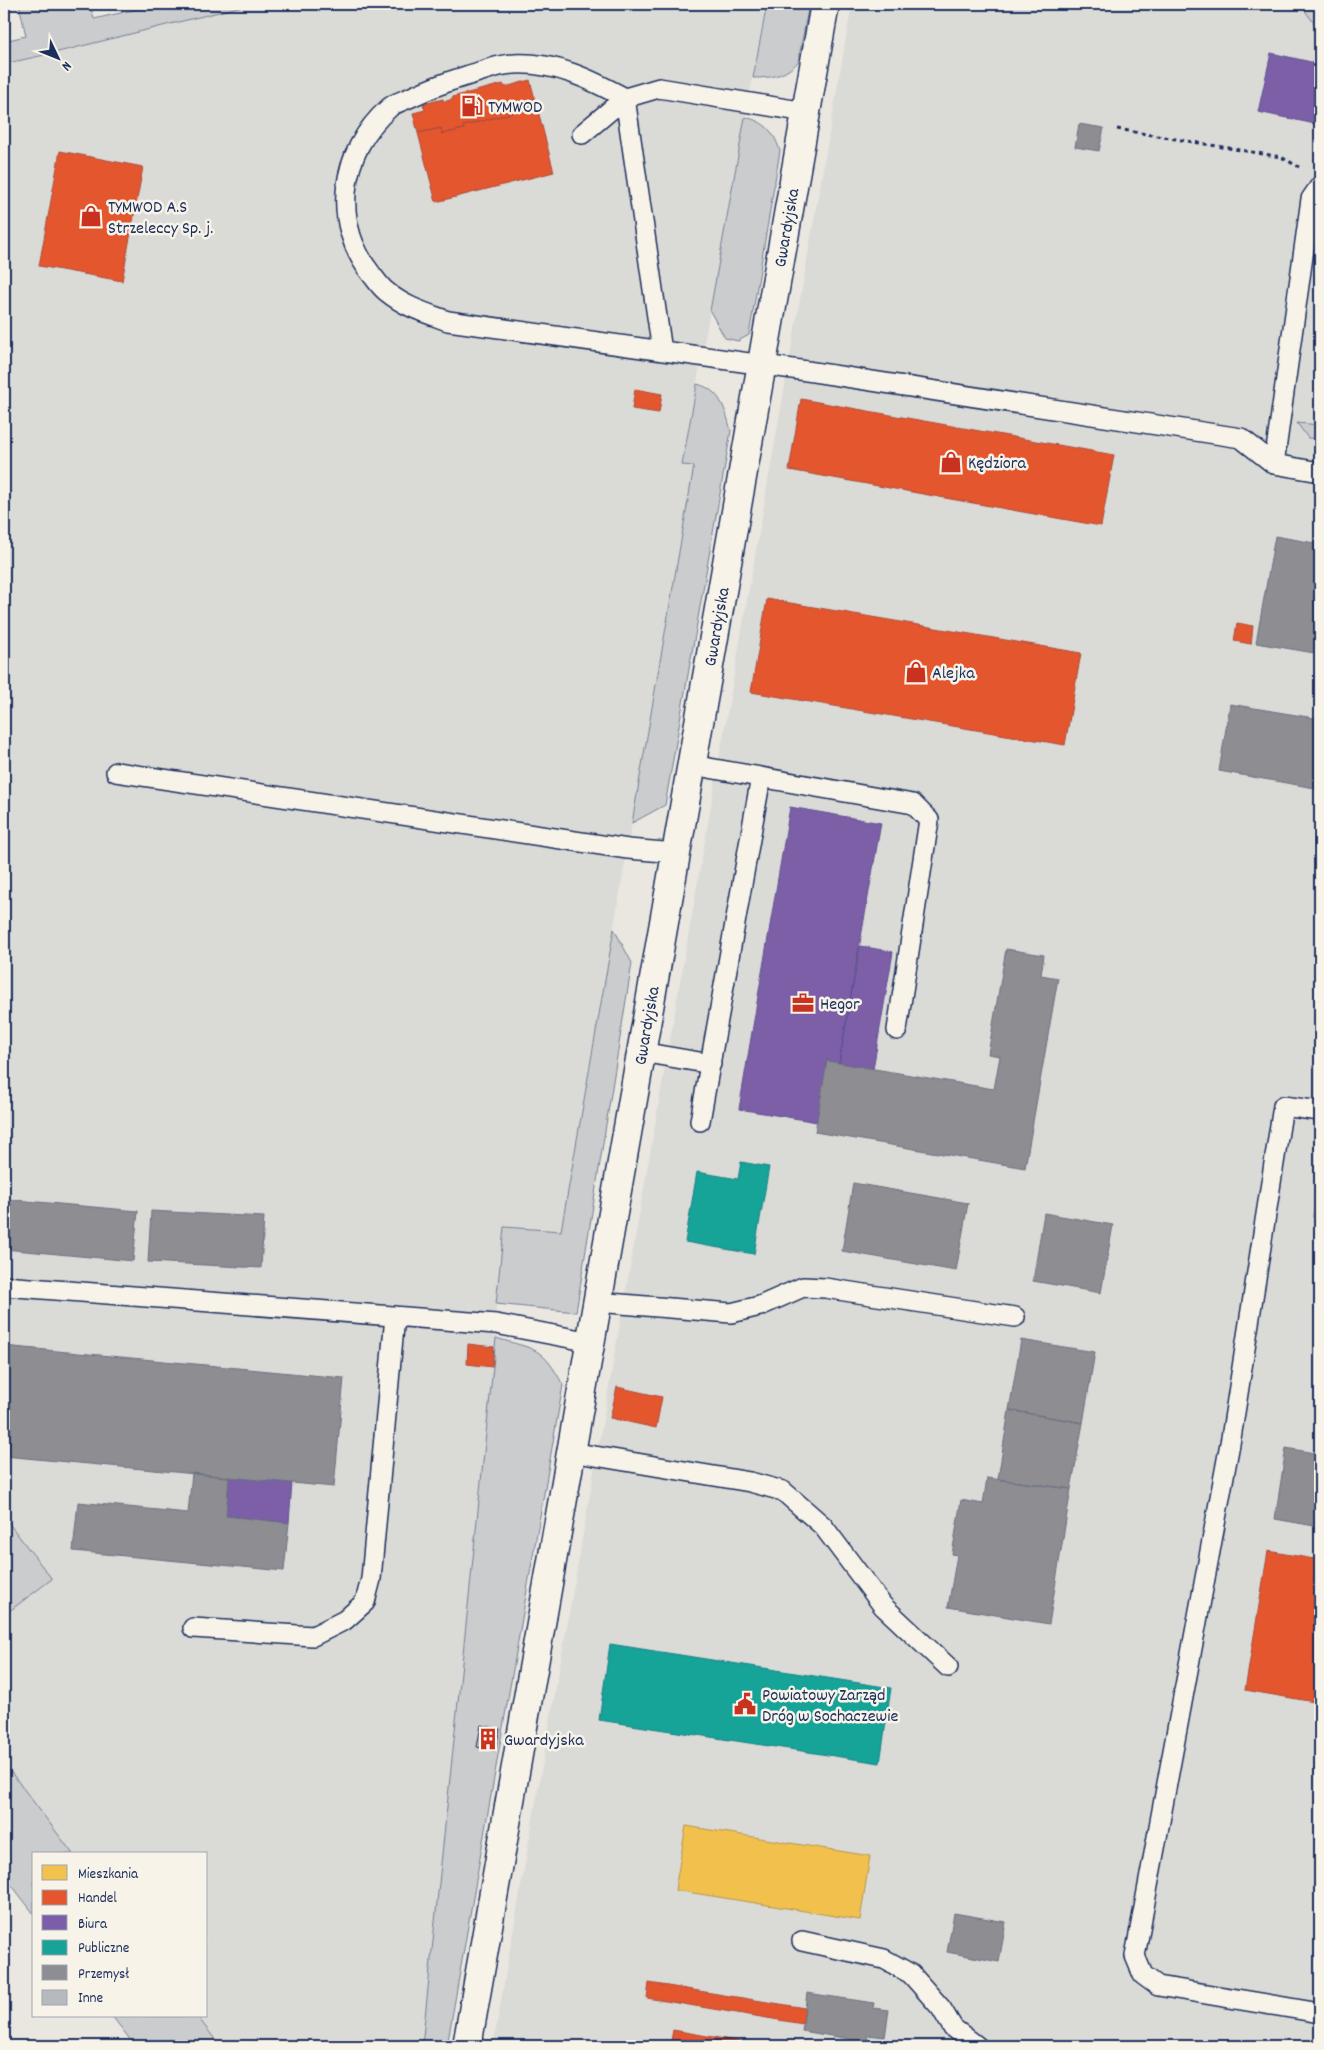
<svg xmlns="http://www.w3.org/2000/svg" width="1324" height="2050" font-family="Dekko,sans-serif">
	<rect width="100%" height="100%" fill="#eae7e0"/>
	<filter id="ink" filterUnits="userSpaceOnUse"><feTurbulence type="fractalNoise" baseFrequency=".02" numOctaves="2"/><feDisplacementMap in="SourceGraphic" scale="10" xChannelSelector="R" yChannelSelector="G"/><feConvolveMatrix kernelMatrix="1 2 1 2 8 2 1 2 1" color-interpolation-filters="sRGB"/></filter>
	<g filter="url(#ink)">
		<!-- built -->
		<path fill="#dadad6" d="M251,4H766L682,464L694,466L561,1231L504,1227L496,1304V1338L422,2046H220L197,2016H206V1854H73L4,1763V1615L52,1579L4,1517V64L62,51Z
			M852,4H1300L1320,31V2046H493Z"/>
		<!-- green -->
		<path fill="#cbcccd" stroke="#737e96" d="M19,4H90L94,19L160,4H251L62,51L4,64V41L26,36Z
			M767,4H809L798,62C785,76 771,78 753,78Z
			M1300,4H1320V31Z
			M745,117C766,122 774,132 780,151L749,335L738,341L725,338L710,311Z
			M697,384C721,390 725,409 731,431L665,805L632,823L694,466L682,465Z
			M1297,423L1320,425V439L1308,438Z
			M614,929L632,963L576,1312L496,1304L504,1227L561,1231Z
			M496,1338C536,1350 542,1346 563,1385L447,2046H422Z
			M4,1517L52,1579L4,1615Z
			M4,1763L73,1854H34V1914L4,1875Z
			M112,2016H197L220,2046H135Z"/>
		<!-- homes -->
		<path fill="#f2c14e" stroke="#b29553" d="M686,1826L870,1856L860,1920L675,1890Z"/>
		<!-- shops -->
		<path fill="#e4572e" stroke="#a84b3c" d="M530,80L536,103L510,109L512,113L463,126L464,129L442,134L441,128L418,133L413,113L425,110L423,104L443,99L444,102L452,99V97L503,84L505,87Z
			M536,103L554,172L436,202L418,133L441,128L442,134L464,129L463,126L512,113L510,109Z
			M60,151L143,167L122,281L39,266Z
			M635,389L662,394L659,413L632,409Z
			M801,399L1114,455L1101,526L789,470Z
			M767,599L1081,653L1065,745L751,692Z
			M1237,623L1253,626L1251,644L1234,641Z
			M1320,1169V1218L1313,1217Z
			M468,1344L494,1347L492,1367L467,1364Z
			M617,1387L662,1397L656,1428L610,1418Z
			M1268,1551L1320,1560V1703L1245,1690Z
			M649,1983L805,2008L803,2024L647,1998Z
			M673,2030L765,2046H670Z"/>
		<!-- offices -->
		<path fill="#7b5ea7" stroke="#5e5091" d="M1271,53L1320,64V125L1258,112Z
			M790,807L881,823L839,1063L827,1061L817,1122L739,1109Z
			M860,946L893,952L873,1069L839,1063Z
			M229,1477L292,1482L289,1523L226,1516Z"/>
		<!-- public -->
		<path fill="#17a398" stroke="#188087" d="M741,1162L769,1167L754,1254L685,1242L697,1172L738,1179Z
			M610,1644L891,1688L880,1763L599,1720Z"/>
		<!-- industry -->
		<path fill="#8d8d92" stroke="#6b7182" d="M1079,124L1104,128L1099,151L1075,147Z
			M1275,536L1320,544V654L1256,643Z
			M1230,704L1320,719V789L1219,771Z
			M1006,949L1044,955L1041,975L1058,978L1025,1168L815,1132L827,1061L994,1089L1000,1056L988,1054Z
			M853,1183L968,1203L956,1271L842,1251Z
			M4,1199L138,1211L133,1261L4,1249Z
			M151,1211L264,1217L261,1268L148,1262Z
			M1044,1213L1113,1225L1101,1293L1033,1281Z
			M1021,1340L1095,1352L1083,1423L1009,1410Z
			M4,1346L344,1378L334,1487L4,1456Z
			M1009,1410L1083,1423L1071,1489L998,1479Z
			M1286,1448L1320,1454V1527L1275,1519Z
			M192,1473L229,1477L226,1516L289,1523L284,1571L73,1551L78,1502L188,1513Z
			M987,1478L1071,1489L1049,1624L948,1607L957,1555L952,1554L961,1500L983,1504Z
			M954,1913L1006,1922L999,1962L947,1952Z
			M807,1993L874,2003L873,2008L889,2010L885,2037L868,2035L867,2042L802,2031Z"/>
		<!-- building -->
		<path fill="#b6babf" stroke="#1b2f5e" d="M481,1725L500,1729L495,1751L477,1747Z"/>
		<g fill="none" stroke-linecap="round" stroke-linejoin="round">
			<!-- lane casing -->
			<g stroke="#1b2f5e" stroke-width="22">
				<path id="lane" d="M625,98C590,79 555,62 514,64C498,64 481,72 466,76C446,82 428,89 409,98C403,101 394,103 389,108C339,152 331,223 372,275C377,281 381,288 387,292C405,307 426,313 448,321L807,371L1241,438L1274,464L1320,472
					M625,98L662,351
					M582,134L625,98L659,88L806,112
					M1274,464L1311,199L1320,186
					M692,765L913,804L929,820L897,1030
					M116,772L628,849L676,853
					M641,1052L711,1064
					M1320,1111L1283,1106L1231,1438L1135,1956L1143,1975L1158,1986L1320,2013
					M700,1121L761,777
					M4,1286L496,1324L591,1342
					M597,1302L731,1313L760,1306L803,1287L825,1288L1015,1317
					M571,1452L750,1482L783,1491L823,1526L883,1606L948,1667
					M193,1628L313,1636L345,1620L365,1602L371,1579L395,1316
					M802,1941L884,1959L911,1974L941,2008L953,2028L977,2046"/>
			</g>
			<!-- street casing -->
			<g stroke="#1b2f5e" stroke-width="31">
				<g id="street">
					<path id="s1" d="M467,2046L825,4"/>
				</g>
			</g>
			<!-- path -->
			<path stroke="#1b2f5e" stroke-width="3" stroke-dasharray="4 4" stroke-linecap="butt" d="M1117,129L1281,157L1299,167"/>
			<!-- lane -->
			<use href="#lane" stroke="#f7f3e8" stroke-width="19"/>
			<!-- street -->
			<use href="#street" stroke="#f7f3e8" stroke-width="28"/>
		</g>
	</g>
	<!-- icons -->
	<defs>
		<g id="fuel-bare" transform="scale(1.725)"><path d="M-5.5-6h7V0h2V4h1.3V-2.5L3-4.5l.8-.8L6-3V5H2.5V1h-1V6h-7ZM-4.2-4.7v3.2H.2V-4.7Z" fill="#c8321e" stroke="#f7f3e8" stroke-width="2.5" paint-order="stroke"/></g>
		<g id="shop-bare" transform="scale(1.725)"><path d="M-5-2.5h2.3a2.7 3.5 0 0 1 5.4 0H5L5.5 6h-11ZM-1.5-2.5h3a1.5 2.3 0 0 0-3 0Z" fill="#c8321e" stroke="#f7f3e8" stroke-width="2.5" paint-order="stroke"/></g>
		<g id="office-bare" transform="scale(1.725)"><path d="M-6-3h4V-5.5h4V-3h4V5H-6ZM-1-4.5V-3h2v-1.5ZM-6 0V1H6V0Z" fill="#c8321e" stroke="#f7f3e8" stroke-width="2.5" paint-order="stroke"/></g>
		<g id="civic-bare" transform="scale(1.725)"><path d="M-.6-6.5H3V-4.5H.6V-3L4-1V1h2V6H-6V1h2V-1L-.6-3ZM-1.2 2.5V6h2.4V2.5Z" fill="#c8321e" stroke="#f7f3e8" stroke-width="2.5" paint-order="stroke"/></g>
		<g id="building-bare" transform="scale(1.725)"><path d="M-4-6H4V6H1V3H-1V6H-4ZM-2.5-4.3h1.7v1.8h-1.7ZM.8-4.3h1.7v1.8H.8ZM-2.5-1h1.7V.8h-1.7ZM.8-1h1.7V.8H.8Z" fill="#c8321e" stroke="#f7f3e8" stroke-width="2.5" paint-order="stroke"/></g>
	</defs>
	<g fill-rule="evenodd">
		<use href="#fuel-bare" x="472" y="106"/>
		<use href="#shop-bare" x="91" y="216"/>
		<use href="#shop-bare" x="951" y="462"/>
		<use href="#shop-bare" x="916" y="672"/>
		<use href="#office-bare" x="803" y="1003"/>
		<use href="#civic-bare" x="745" y="1704"/>
		<use href="#building-bare" x="488" y="1739"/>
	</g>
	<g text-anchor="middle" stroke-width="5" stroke-linejoin="round" paint-order="stroke">
		<!-- poi labels -->
		<g font-size="18" fill="#1b2f5e" stroke="#f7f3e8" text-anchor="start">
			<text x="488" y="112">TYMWOD</text>
			<text x="108" y="212">TYMWOD A.S<tspan x="108" dy="21">Strzeleccy Sp. j.</tspan></text>
			<text x="968" y="468">Kędziora</text>
			<text x="932" y="678">Alejka</text>
			<text x="820" y="1009">Hegor</text>
			<text x="762" y="1700">Powiatowy Zarząd<tspan x="762" dy="21">Dróg w Sochaczewie</tspan></text>
			<text x="504" y="1745">Gwardyjska</text>
		</g>
		<!-- street labels -->
		<g font-size="18" fill="#1b2f5e" stroke="#f7f3e8">
			<text dy="6" stroke="none"><textPath href="#s1" startOffset="1846">Gwardyjska</textPath></text>
			<text dy="6" stroke="none"><textPath href="#s1" startOffset="1441">Gwardyjska</textPath></text>
			<text dy="6" stroke="none"><textPath href="#s1" startOffset="1036">Gwardyjska</textPath></text>
		</g>
	</g>
	<!-- margin -->
	<rect width="1324" height="2050" fill="none" stroke="#f7f3e8" stroke-width="20"/>
	<rect x="10" y="10" width="1304" height="2030" fill="none" stroke="#1b2f5e" stroke-width="2" filter="url(#ink)"/>
	<!-- legend -->
	<rect x="32" y="1852" width="175" height="165" fill="#f7f3e8" stroke="#9fa5b1"/>
	<rect x="42" y="1865" width="25" height="15" fill="#f2c14e" stroke="#9fa5b1"/>
	<text x="78" y="1878" font-size="15" fill="#1b2f5e">Mieszkania</text>
	<rect x="42" y="1890" width="25" height="15" fill="#e4572e" stroke="#9fa5b1"/>
	<text x="78" y="1902" font-size="15" fill="#1b2f5e">Handel</text>
	<rect x="42" y="1915" width="25" height="15" fill="#7b5ea7" stroke="#9fa5b1"/>
	<text x="78" y="1928" font-size="15" fill="#1b2f5e">Biura</text>
	<rect x="42" y="1940" width="25" height="15" fill="#17a398" stroke="#9fa5b1"/>
	<text x="78" y="1952" font-size="15" fill="#1b2f5e">Publiczne</text>
	<rect x="42" y="1965" width="25" height="15" fill="#8d8d92" stroke="#9fa5b1"/>
	<text x="78" y="1978" font-size="15" fill="#1b2f5e">Przemysł</text>
	<rect x="42" y="1990" width="25" height="15" fill="#b6babf" stroke="#9fa5b1"/>
	<text x="78" y="2002" font-size="15" fill="#1b2f5e">Inne</text>
	<!-- north arrow -->
	<g transform="translate(58 58) rotate(133)" stroke="#f7f3e8" stroke-width="4" paint-order="stroke">
	<path d="M0-4L9 19L0 12L-9 19Z" fill="#1b2f5e"/>
	<text y="-8" font-size="14" font-weight="bold" text-anchor="middle" fill="#1b2f5e">N</text>
	</g>
</svg>
